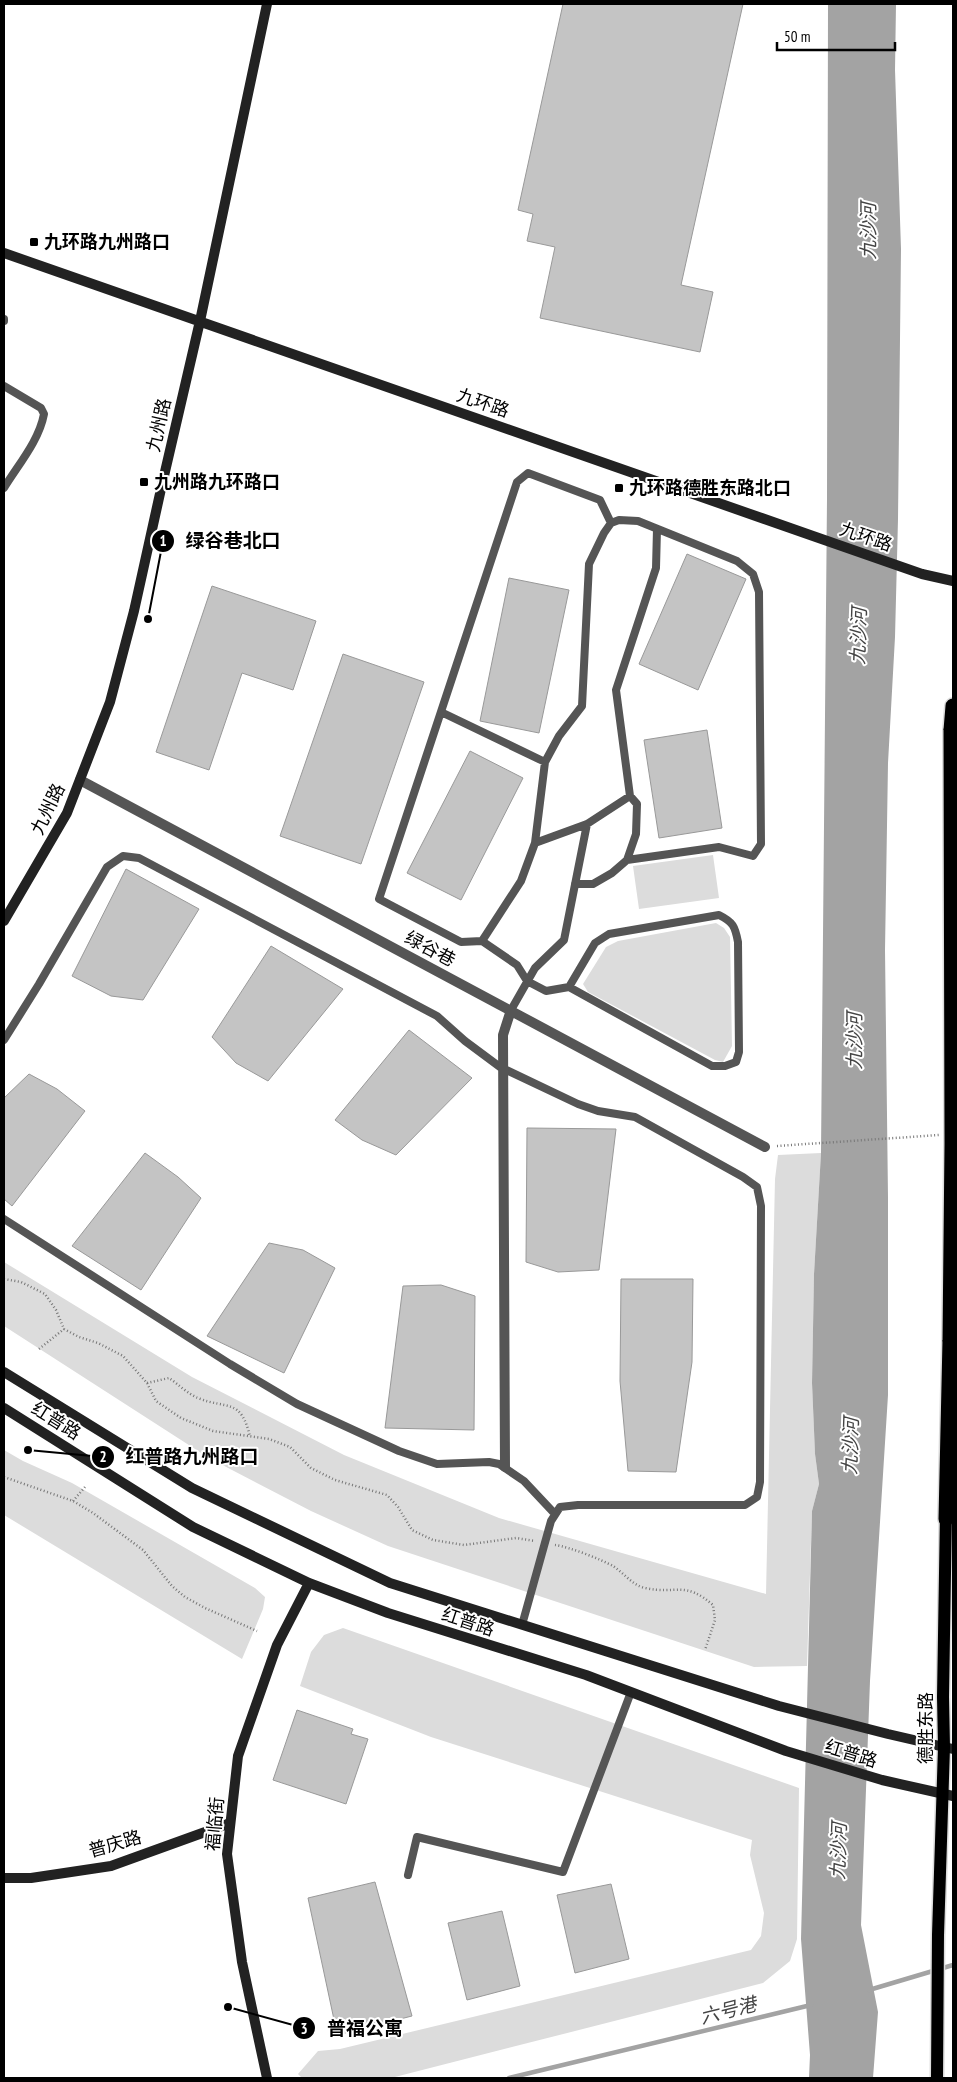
<svg xmlns="http://www.w3.org/2000/svg" width="957" height="2082" font-family="'PT Sans Narrow','Noto Sans SC',sans-serif">
	<rect width="100%" height="100%" fill="#fff"/>
	<!-- green -->
	<path fill="#dcdcdc" d="M713,855L719,898L639,909L633,866Z
		M716,923L724,928L730,937L732,1046L723,1062L715,1060L588,992L583,984L606,947L618,941Z
		M821,1153L814,1274L812,1383L815,1454L819,1484L812,1511L807,1666L754,1667L388,1546L311,1511L209,1458L4,1326V1262L192,1377L344,1455L499,1518L766,1594L775,1179L778,1155Z
		M4,1450L23,1461L72,1483L255,1588L265,1597L263,1609L242,1659L4,1515Z
		M343,1628L799,1788L797,1939L790,1961L763,1983L391,2078H302L298,2074L318,2051L340,2049L751,1950L761,1936L764,1913L750,1855L752,1840L431,1737L300,1686L311,1652L324,1635Z"/>
	<!-- water -->
	<path fill="#a3a3a3" d="M828,4H896L895,70L901,249L898,519L895,637L888,763L885,950L888,1197V1395L870,1681L861,1925L878,2012L873,2078H809L810,2055L801,1939L812,1511L819,1484L815,1454L812,1383L814,1274L821,1153L827,499Z"/>
	<g fill="none" stroke-linecap="round" stroke-linejoin="round">
		<!-- stream -->
		<path stroke="#a3a3a3" stroke-width="4.5" d="M869,1990L953,1965
			M509,2078L811,2005"/>
	</g>
	<!-- building -->
	<path fill="#c4c4c4" stroke="#999" d="M563,4H743L681,285L713,292L700,352L540,318L555,247L527,241L533,214L518,210Z
		M687,554L746,579L698,690L639,664Z
		M509,578L569,590L539,733L480,721Z
		M212,586L316,621L293,690L242,673L209,770L156,752Z
		M343,654L424,682L361,864L280,836Z
		M707,730L722,828L659,838L644,740Z
		M470,751L523,778L461,900L407,873Z
		M126,869L199,909L143,1000L111,996L72,976Z
		M271,946L343,989L268,1081L236,1063L212,1037Z
		M409,1030L472,1078L396,1155L362,1140L335,1120Z
		M29,1074L57,1089L85,1111L12,1206L4,1199V1098Z
		M527,1128L616,1129L599,1270L558,1272L526,1262Z
		M145,1153L178,1177L201,1198L141,1290L72,1246Z
		M269,1243L303,1250L335,1268L284,1373L207,1336Z
		M621,1279H693L692,1362L676,1472L628,1471L620,1381Z
		M441,1285L475,1296L474,1430L385,1428L403,1286Z
		M297,1710L353,1729L351,1734L368,1739L346,1804L273,1780Z
		M375,1882L412,2016L341,2034L336,2029L308,1898Z
		M611,1884L629,1959L575,1973L557,1895Z
		M502,1911L520,1986L467,2000L448,1923Z"/>
	<g fill="none" stroke-linecap="round" stroke-linejoin="round">
		<!-- primary casing -->
		<g stroke="#dbdbdb" stroke-width="15">
			<path id="primary" d="M937,2078L938,1935L944,1747L943,1697L946,1511"/>
		</g>
		<!-- highway casing -->
		<g stroke="#dbdbdb" stroke-width="18">
			<path id="highway" d="M951,730L953,706
				M946,1519L950,1340"/>
		</g>
		<!-- path -->
		<path stroke="#777" stroke-width="2.5" stroke-dasharray="1 2.5" stroke-linecap="butt" d="M777,1146L939,1135
			M4,1279L21,1282L45,1294L56,1310L64,1329L79,1337L98,1343L123,1356L147,1383L156,1401L181,1418L213,1431L269,1439L290,1447L311,1468L335,1480L387,1495L398,1507L412,1530L433,1540L464,1545L516,1538L535,1541
			M39,1349L64,1329
			M147,1383L169,1378C178,1384 188,1394 198,1398C227,1410 241,1397 250,1437
			M4,1477L73,1501L93,1513L143,1550L172,1586L185,1597L205,1608L257,1631
			M73,1501L85,1487
			M555,1545C570,1547 600,1559 613,1566C624,1573 632,1585 645,1588C677,1595 684,1580 713,1605L715,1620L705,1650"/>
		<!-- lane -->
		<path stroke="#555" stroke-width="8" d="M4,319V321
			M4,386L41,408L44,414C39,441 18,465 4,488
			M441,712L545,762
			M535,843L587,824L630,796
			M575,884H593L612,873L627,860L636,834L637,804L630,796L616,690L656,568L657,529
			M482,941L521,881L535,843L545,762L559,736L582,706L589,564L604,533L611,523L619,520L638,521L737,561L753,574L759,592L761,844L753,856L719,847L627,860
			M569,987L712,1066H725L736,1062L739,1052L738,942C735,926 733,922 719,915L609,934L595,943L569,987L546,991L527,981L517,965L482,941L461,942L379,899L517,482L528,473L600,500L611,523
			M511,1010L535,968L564,940L587,824
			M4,1040L39,984L107,867L123,856L139,858L437,1016L465,1041L500,1067L578,1104L598,1111L635,1117L743,1177L757,1187L761,1206L760,1482L757,1497L745,1505H578L560,1507L551,1521L522,1625
			M4,1219L230,1364L297,1404L399,1451L437,1464L489,1462L499,1464L524,1481L555,1514
			M408,1875L417,1837L563,1872L631,1692"/>
		<!-- street -->
		<path stroke="#555" stroke-width="10" d="M80,780L765,1147
			M505,1467L503,1035L511,1010"/>
		<!-- secondary -->
		<path stroke="#222" stroke-width="10" d="M4,253L813,536L922,574L953,581
			M4,921L67,813L110,702L134,611L161,489L200,321L267,4
			M4,1372L192,1488L390,1583L779,1706L888,1734L953,1749
			M4,1408L193,1527L309,1583L388,1613L586,1675L786,1751L882,1780L953,1796
			M4,1878H31L111,1866L230,1823
			M267,2078L242,1962L227,1854L238,1756L277,1645L309,1583"/>
		<!-- primary -->
		<use href="#primary" stroke="#000" stroke-width="12"/>
		<!-- highway -->
		<use href="#highway" stroke="#000" stroke-width="15"/>
		<!-- highway-bridge casing -->
		<g stroke="#dbdbdb" stroke-width="18" stroke-linecap="butt">
			<path id="highway-bridge" d="M950,1340L952,1144L951,730"/>
		</g>
		<!-- highway-bridge -->
		<use href="#highway-bridge" stroke="#000" stroke-width="15"/>
	</g>
	<!-- markers -->
	<g fill="#000" stroke="#fff" stroke-width="2">
		<rect x="29" y="237" width="10" height="10" rx="2.5"/>
		<rect x="139" y="477" width="10" height="10" rx="2.5"/>
		<rect x="614" y="483" width="10" height="10" rx="2.5"/>
	</g>
	<g text-anchor="middle" stroke-width="4" stroke-linejoin="round" paint-order="stroke">
		<!-- poi labels -->
		<g font-size="18" font-weight="bold" fill="#000" stroke="#fff" text-anchor="start">
			<text x="44" y="248">九环路九州路口</text>
			<text x="154" y="488">九州路九环路口</text>
			<text x="629" y="494">九环路德胜东路北口</text>
		</g>
		<!-- street labels -->
		<g font-size="18" fill="#000" stroke="#fff">
			<text transform="translate(483 403) rotate(19)" y="6">九环路</text>
			<text transform="translate(159 425) rotate(-77)" y="6">九州路</text>
			<text transform="translate(866 537) rotate(19)" y="6">九环路</text>
			<text transform="translate(48 809) rotate(-64)" y="6">九州路</text>
			<text transform="translate(430 949) rotate(28)" y="6">绿谷巷</text>
			<text transform="translate(56 1421) rotate(32)" y="6">红普路</text>
			<text transform="translate(468 1622) rotate(18)" y="6">红普路</text>
			<text transform="translate(926 1728) rotate(-90)" y="6">德胜东路</text>
			<text transform="translate(851 1754) rotate(17)" y="6">红普路</text>
			<text transform="translate(215 1824) rotate(-85)" y="6">福临街</text>
			<text transform="translate(115 1844) rotate(-16)" y="6">普庆路</text>
		</g>
		<!-- water labels -->
		<g font-size="19" font-style="italic" fill="#444" stroke="#fff">
			<text transform="translate(868 231) rotate(-90)" y="7">九沙河</text>
			<text transform="translate(858 636) rotate(-88)" y="7">九沙河</text>
			<text transform="translate(854 1041) rotate(-90)" y="7">九沙河</text>
			<text transform="translate(850 1446) rotate(-88)" y="7">九沙河</text>
			<text transform="translate(838 1851) rotate(-88)" y="7">九沙河</text>
			<text transform="translate(728 2010) rotate(-14)" y="7">六号港</text>
		</g>
	</g>
	<!-- callouts -->
	<path fill="none" stroke="#000" stroke-width="2" d="M148 619L163 541M28 1450L103 1457M228 2007L304 2028"/>
	<g fill="#000" stroke="#fff" stroke-width="2">
		<circle cx="148" cy="619" r="5"/>
		<circle cx="28" cy="1450" r="5"/>
		<circle cx="228" cy="2007" r="5"/>
		<circle cx="163" cy="541" r="12"/>
		<circle cx="103" cy="1457" r="12"/>
		<circle cx="304" cy="2028" r="12"/>
	</g>
	<g font-size="15" text-anchor="middle" font-weight="bold" fill="#fff">
		<text x="163" y="546">1</text>
		<text x="103" y="1462">2</text>
		<text x="304" y="2034">3</text>
	</g>
	<g font-size="19" text-anchor="middle" font-weight="bold" fill="#000" stroke="#fff" stroke-width="4" stroke-linejoin="round" paint-order="stroke">
		<text x="233" y="547">绿谷巷北口</text>
		<text x="192" y="1463">红普路九州路口</text>
		<text x="365" y="2035">普福公寓</text>
	</g>
	<!-- border -->
	<rect width="957" height="2082" fill="none" stroke="#000000" stroke-width="10"/>
	<!-- scale -->
	<path d="M777 42v8h118v-8" fill="none" stroke="#000000" stroke-width="2.5"/>
	<text x="784" y="42" font-size="15" fill="#000000" stroke="#ffffff" stroke-width="4" paint-order="stroke">50 m</text>
</svg>
